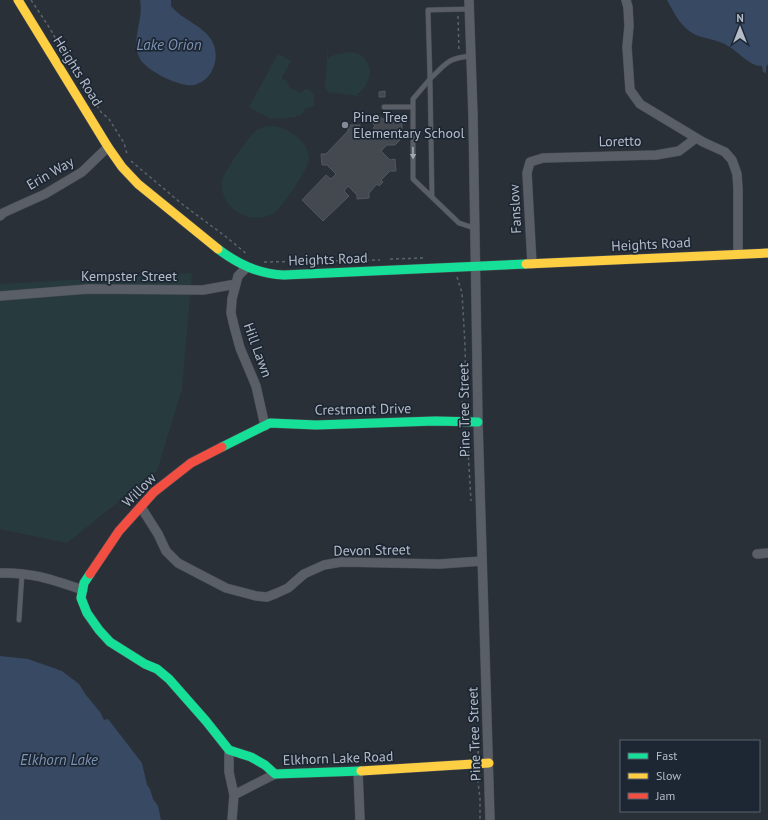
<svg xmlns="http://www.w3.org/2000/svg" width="768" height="820" font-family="'PT Sans',sans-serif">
	<rect width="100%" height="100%" fill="#2a3038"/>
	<!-- green -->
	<path fill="#273a3e" d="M328,43V59C332,55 337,54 343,53C371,47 379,79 357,95L373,98L328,92L325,87Z
		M278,54L291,61L282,77V79L286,80L290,88L301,93L303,90L308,89L314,94V106L306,108L300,116L297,115L296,117L271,119L249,107Z
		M272,126C282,127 290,131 297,137C303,142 309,150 309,158C310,168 285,201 278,210C258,227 224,214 222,187C221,184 222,181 223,178C227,168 249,136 257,130C262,127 267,126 272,126Z
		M192,273L182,389L157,471L67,543L0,529V284Z"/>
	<!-- water -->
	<path fill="#384963" d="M140,0H171V6C182,20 203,25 212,41C221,57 213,81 194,85C181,88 144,70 139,57C131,39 144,19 140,0Z
		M667,0H768V64L766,67V73L763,72L762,66C749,66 739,52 728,46C719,40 706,39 696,35C682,29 674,13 667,0Z
		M0,656L28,659L62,671L79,684L86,695L100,712L104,720L108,719L142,763L147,785L150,789L153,799L158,806L161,820H0Z"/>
	<!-- building -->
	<path fill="#444950" stroke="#52575f" d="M385,91V97H379V92Z
		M379,115L382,119L396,118L402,124V138L395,145H387L381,151L390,160L395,159L396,171H390L381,180L383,182L379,186L377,184L369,193V198L357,199V195L348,186L344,191L349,196L323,221L302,200L326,175L331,179L336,174L327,165H322L321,154H326L348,131V125H360V131L367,137L373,131H375L373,128L375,126L372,122Z"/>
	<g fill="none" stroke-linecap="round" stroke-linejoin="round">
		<!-- lane casing -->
		<g stroke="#484c53" stroke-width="5.5">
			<path id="lane" d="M470,9L428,10L430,79L413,99V179L459,223L474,228
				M384,107H413
				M432,196L430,79C446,64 447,58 471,56
				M19,620L22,574"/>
		</g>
		<!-- street casing -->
		<g stroke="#484c53" stroke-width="10">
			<path id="street" d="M469,0L473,116L478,422L490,820
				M626,0L628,7L629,26L627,47L630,90L640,104L703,142L725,152L732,160L737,174L738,189V254
				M0,216L3,213L16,207L45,194L82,172L108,147
				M532,264L527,173L530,162L543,158L656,155L679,151L696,138
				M247,267L238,276L232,299L231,313L234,326L240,348L256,386L265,426
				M0,296L88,289L203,290L236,284
				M141,507L158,534L166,551L178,563L226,588L256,596L267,597L277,593L288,588L304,574L324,565L341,562L440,564L482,561
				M757,554L768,553
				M0,573C32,572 53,580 83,590
				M229,750V772L234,795
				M358,771L360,820
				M232,820L234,795L275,774"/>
		</g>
		<!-- fast casing -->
		<g stroke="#484c53" stroke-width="10">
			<path id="fast" d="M218,249C238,264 258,274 284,275L526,264
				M222,447L270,423L316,425L435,421L478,422
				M90,574L84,583L81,598L87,613L99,630L110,642L145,664L157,669L169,679L206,721L229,750L251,757L265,765L275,774L361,771"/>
		</g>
		<!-- slow casing -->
		<g stroke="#484c53" stroke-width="10">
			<path id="slow" d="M18,0L108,147L122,167L138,184L218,249
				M526,264L768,253
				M361,771L489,763"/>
		</g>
		<!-- jam casing -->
		<g stroke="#484c53" stroke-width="10">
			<path id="jam" d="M90,574L119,531L154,492L191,463L222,447"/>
		</g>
		<!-- path -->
		<path stroke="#5d636a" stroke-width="1.5" stroke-dasharray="3 3" stroke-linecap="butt" d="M31,0C41,15 51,29 59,45
			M458,16L459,52
			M68,60L71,64L101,112L109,119L124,143L127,154
			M131,161L182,204L225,236L248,255
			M390,259L424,258
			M264,262L380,260
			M457,277L462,293L465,345L466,390L462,399L463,411
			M467,433L471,501
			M478,754L479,746
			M477,774L480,798V820"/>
		<!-- lane -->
		<use href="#lane" stroke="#5a5e66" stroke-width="4.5"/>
		<!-- street -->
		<use href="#street" stroke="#5a5e66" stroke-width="9"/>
		<!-- fast -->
		<use href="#fast" stroke="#16e098" stroke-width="9"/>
		<!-- slow -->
		<use href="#slow" stroke="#ffcf43" stroke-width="9"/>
		<!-- jam -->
		<use href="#jam" stroke="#f24e42" stroke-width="9"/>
	</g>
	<!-- one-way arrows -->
	<defs><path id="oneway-solid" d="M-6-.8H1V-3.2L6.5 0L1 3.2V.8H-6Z"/></defs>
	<use fill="#a2a9b5" href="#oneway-solid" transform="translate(413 153) rotate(89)"/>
	<!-- markers -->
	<circle fill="#848b96" stroke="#1d2633" stroke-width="1.5" cx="345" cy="125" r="4"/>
	<g text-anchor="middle" stroke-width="3.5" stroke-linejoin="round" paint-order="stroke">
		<!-- street labels -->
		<g font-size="14" fill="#b4bcc9" stroke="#1d2633">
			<text transform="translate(78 71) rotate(58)" y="5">Heights Road</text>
			<text transform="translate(620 141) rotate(-1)" y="5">Loretto</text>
			<text transform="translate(50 173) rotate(-30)" y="5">Erin Way</text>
			<text transform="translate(515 209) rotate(-93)" y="5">Fanslow</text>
			<text transform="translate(651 244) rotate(-3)" y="5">Heights Road</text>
			<text transform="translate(328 259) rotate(-2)" y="5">Heights Road</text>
			<text x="129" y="281">Kempster Street</text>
			<text transform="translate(258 350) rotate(70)" y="5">Hill Lawn</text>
			<text transform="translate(363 409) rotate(-1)" y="5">Crestmont Drive</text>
			<text transform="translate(464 410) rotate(-91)" y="5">Pine Tree Street</text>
			<text transform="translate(139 490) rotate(-45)" y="5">Willow</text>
			<text transform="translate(372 550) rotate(-1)" y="5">Devon Street</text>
			<text transform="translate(474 734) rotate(-92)" y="5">Pine Tree Street</text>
			<text transform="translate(338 758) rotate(-2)" y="5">Elkhorn Lake Road</text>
		</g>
		<!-- poi labels -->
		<g font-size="14" fill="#b4bcc9" stroke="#1d2633" text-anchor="start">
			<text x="353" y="122">Pine Tree<tspan x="353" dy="16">Elementary School</tspan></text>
		</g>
		<!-- water labels -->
		<g font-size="15" font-style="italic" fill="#7c92b1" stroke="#1d2633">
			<text x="169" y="50">Lake Orion</text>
			<text x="59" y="765">Elkhorn Lake</text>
		</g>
	</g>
	<!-- legend -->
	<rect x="620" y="740" width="140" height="72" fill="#1d2633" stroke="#59626f"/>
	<rect x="628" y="753" width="20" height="6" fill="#16e098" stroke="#59626f"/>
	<text x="656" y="760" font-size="12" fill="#b4bcc9">Fast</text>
	<rect x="628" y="773" width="20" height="6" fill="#ffcf43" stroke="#59626f"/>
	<text x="656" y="780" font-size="12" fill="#b4bcc9">Slow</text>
	<rect x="628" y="793" width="20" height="6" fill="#f24e42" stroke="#59626f"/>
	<text x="656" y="800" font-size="12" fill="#b4bcc9">Jam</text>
	<!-- north arrow -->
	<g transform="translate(740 28)" stroke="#1d2633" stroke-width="3" paint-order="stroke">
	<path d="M0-3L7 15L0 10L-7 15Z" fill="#b4bcc9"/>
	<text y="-6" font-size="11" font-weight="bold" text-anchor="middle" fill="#b4bcc9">N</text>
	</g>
</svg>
